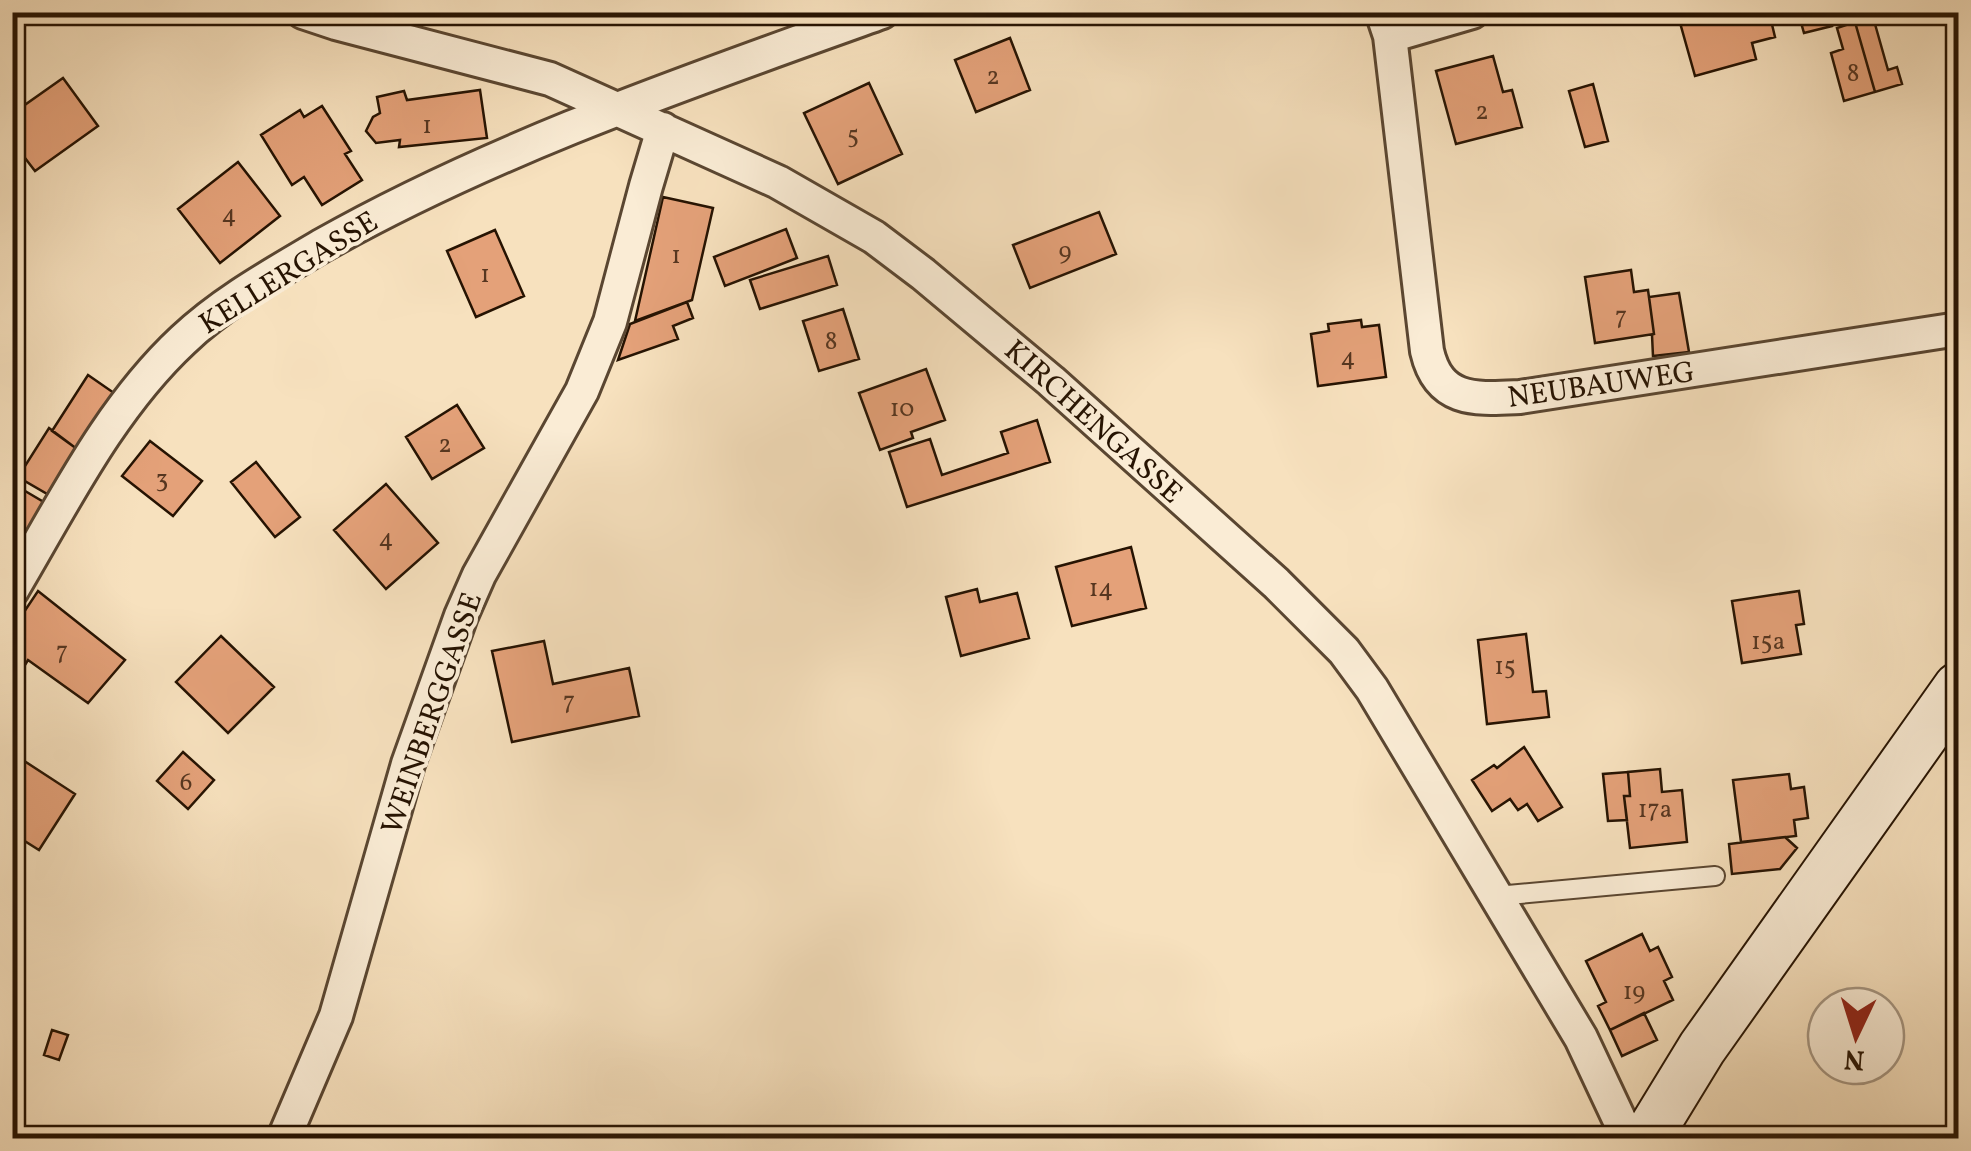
<svg xmlns="http://www.w3.org/2000/svg" width="1971" height="1151" font-family="Vollkorn,serif">
	<rect width="100%" height="100%" fill="#f7e1be"/>
	<filter id="stains"><feTurbulence type="fractalNoise" baseFrequency=".002" numOctaves="4"/><feColorMatrix values="0 0 0 0 .2 0 0 0 0 .09 0 0 0 0 .02 0 0 0 .5 -.17"/></filter>
	<radialGradient id="worn" r=".72"><stop offset=".6" stop-color="#630" stop-opacity="0"/><stop offset="1" stop-color="#630" stop-opacity=".3"/></radialGradient>
	<!-- building -->
	<path fill="#e4a179" stroke="#261302" stroke-width="2.5" d="M1677,12H1769L1775,37L1752,43L1756,59L1695,76Z
		M1798,12H1828L1832,26L1804,33Z
		M1873,17L1888,70L1897,67L1902,84L1875,92L1855,22Z
		M1855,22L1875,92L1844,101L1831,53L1843,49L1837,28Z
		M1010,38L1030,90L976,112L955,60Z
		M1493,56L1503,92L1512,90L1522,127L1456,144L1436,71Z
		M63,78L98,126L35,171L12,141V114Z
		M869,83L902,154L838,184L804,113Z
		M1593,84L1608,141L1585,147L1569,91Z
		M480,90L487,138L399,147L400,140L376,143L366,131L373,117L380,113L377,97L404,91L407,100Z
		M322,106L351,151L345,154L362,180L322,205L304,177L292,185L261,135L300,110L304,117Z
		M238,162L280,216L220,263L178,209Z
		M663,197L713,208L692,300L635,321Z
		M1099,212L1116,254L1030,288L1013,245Z
		M786,229L797,258L725,286L714,257Z
		M495,230L524,296L476,317L447,251Z
		M828,256L837,285L760,309L750,280Z
		M1631,270L1634,292L1648,290L1654,334L1595,343L1585,277Z
		M1679,293L1689,352L1653,356L1652,335L1654,334L1649,297Z
		M687,302L693,318L673,326L678,339L618,360L630,324Z
		M843,309L859,359L819,371L803,321Z
		M1361,320L1362,327L1379,325L1386,377L1318,386L1311,334L1329,331L1328,324Z
		M926,369L945,420L911,432L913,438L880,450L859,393Z
		M88,375L114,393L77,449L52,431Z
		M457,405L484,448L432,479L406,437Z
		M1037,420L1050,462L907,507L889,452L930,439L942,475L1008,453L1001,432Z
		M49,428L77,449L49,495L18,477Z
		M150,441L202,481L173,516L122,476Z
		M256,462L300,517L275,537L231,482Z
		M386,484L438,543L386,589L334,530Z
		M20,488L47,504L12,561V501Z
		M1131,547L1146,608L1072,626L1056,567Z
		M977,589L980,602L1017,593L1029,638L961,656L946,597Z
		M38,591L125,660L88,703L28,660L20,673L12,669V630Z
		M1799,591L1804,624L1796,625L1801,654L1742,663L1732,601Z
		M1526,634L1533,692L1546,691L1549,717L1487,724L1478,640Z
		M221,636L274,687L228,733L176,682Z
		M544,641L553,684L629,668L639,716L512,742L492,651Z
		M1524,747L1562,807L1538,821L1527,804L1518,810L1510,799L1492,811L1472,780L1494,765L1497,768Z
		M183,752L214,780L188,809L157,781Z
		M12,753L75,794L39,850L12,833Z
		M1660,769L1662,792L1682,790L1687,842L1630,848L1624,796H1630L1628,772Z
		M1628,772L1630,796H1624L1627,820L1608,821L1603,774Z
		M1789,774L1791,789L1804,787L1808,818L1794,820L1796,836L1741,842L1733,780Z
		M1785,837L1797,848L1780,869L1732,874L1729,844Z
		M1642,934L1650,951L1658,947L1672,977L1664,981L1673,1000L1610,1030L1598,1006L1606,1002L1586,961Z
		M1644,1013L1657,1040L1622,1056L1610,1030Z
		M52,1030L68,1035L59,1060L44,1055Z"/>
	<g fill="none" stroke-linecap="round" stroke-linejoin="round">
		<!-- lane casing -->
		<g stroke="#5a4631" stroke-width="22">
			<path id="lane" d="M1497,896L1715,876"/>
		</g>
		<!-- street casing -->
		<g stroke="#5a4631" stroke-width="38">
			<path id="street" d="M303,12L336,23L550,79L778,182L874,237L923,274L1051,381L1276,583L1344,651L1372,689L1581,1038L1628,1138
				M1382,12L1390,36L1427,351C1439,403 1476,399 1520,397L1958,329
				M1390,36L1472,12
				M12,590C63,504 109,409 183,340C223,302 274,274 321,246C496,147 693,80 882,12
				M284,1138L336,1016L408,764L461,616L479,575L582,391L610,322L646,186L663,129"/>
		</g>
		<!-- secondary casing -->
		<g stroke="#261302" stroke-width="52">
			<path id="secondary" d="M1647,1138L1702,1048L1958,687"/>
		</g>
		<!-- lane -->
		<use href="#lane" stroke="#faecd5" stroke-width="18"/>
		<!-- street -->
		<use href="#street" stroke="#faecd5" stroke-width="32"/>
		<!-- secondary -->
		<use href="#secondary" stroke="#faecd5" stroke-width="48"/>
	</g>
	<g text-anchor="middle" stroke-width="8" stroke-linejoin="round" paint-order="stroke">
		<!-- number labels -->
		<g font-size="25" fill="#563620">
			<text x="1853" y="81">8</text>
			<text x="993" y="84">2</text>
			<text x="1482" y="119">2</text>
			<text x="427" y="133">1</text>
			<text x="853" y="143">5</text>
			<text x="229" y="222">4</text>
			<text x="1065" y="259">9</text>
			<text x="676" y="263">1</text>
			<text x="485" y="282">1</text>
			<text x="1621" y="324">7</text>
			<text x="831" y="349">8</text>
			<text x="1348" y="365">4</text>
			<text x="902" y="416">10</text>
			<text x="445" y="452">2</text>
			<text x="162" y="487">3</text>
			<text x="386" y="546">4</text>
			<text x="1101" y="596">14</text>
			<text x="1768" y="649">15a</text>
			<text x="62" y="659">7</text>
			<text x="1505" y="674">15</text>
			<text x="569" y="709">7</text>
			<text x="186" y="790">6</text>
			<text x="1655" y="817">17a</text>
			<text x="1634" y="999">19</text>
		</g>
		<!-- street labels -->
		<g font-size="30" fill="#261302" stroke="#faecd5">
			<text transform="translate(288 272) rotate(-32)" y="10">KELLERGASSE</text>
			<text transform="translate(1601 384) rotate(-8)" y="10">NEUBAUWEG</text>
			<text transform="translate(1094 421) rotate(42)" y="10">KIRCHENGASSE</text>
			<text transform="translate(431 713) rotate(-71)" y="10">WEINBERGGASSE</text>
		</g>
	</g>
	<!-- margin -->
	<rect width="1971" height="1151" fill="none" stroke="#f7e1be" stroke-width="50"/>
	<rect x="15" y="15" width="1941" height="1121" fill="none" stroke="#261302" stroke-width="5"/>
	<rect x="25" y="25" width="1921" height="1101" fill="none" stroke="#261302" stroke-width="2.5"/>
	<!-- north arrow -->
	<g transform="translate(1856 1036) rotate(184)"><circle r="48" fill="#faecd5" stroke="#a59581" stroke-width="2.5"/>
	<path d="M0-8L18 38L0 25L-18 38Z" fill="#8f2418"/>
	<text y="-15" font-size="28" font-weight="bold" text-anchor="middle" fill="#261302">N</text>
	</g>
	<rect width="100%" height="100%" filter="url(#stains)"/>
	<rect width="100%" height="100%" fill="url(#worn)"/>
</svg>
